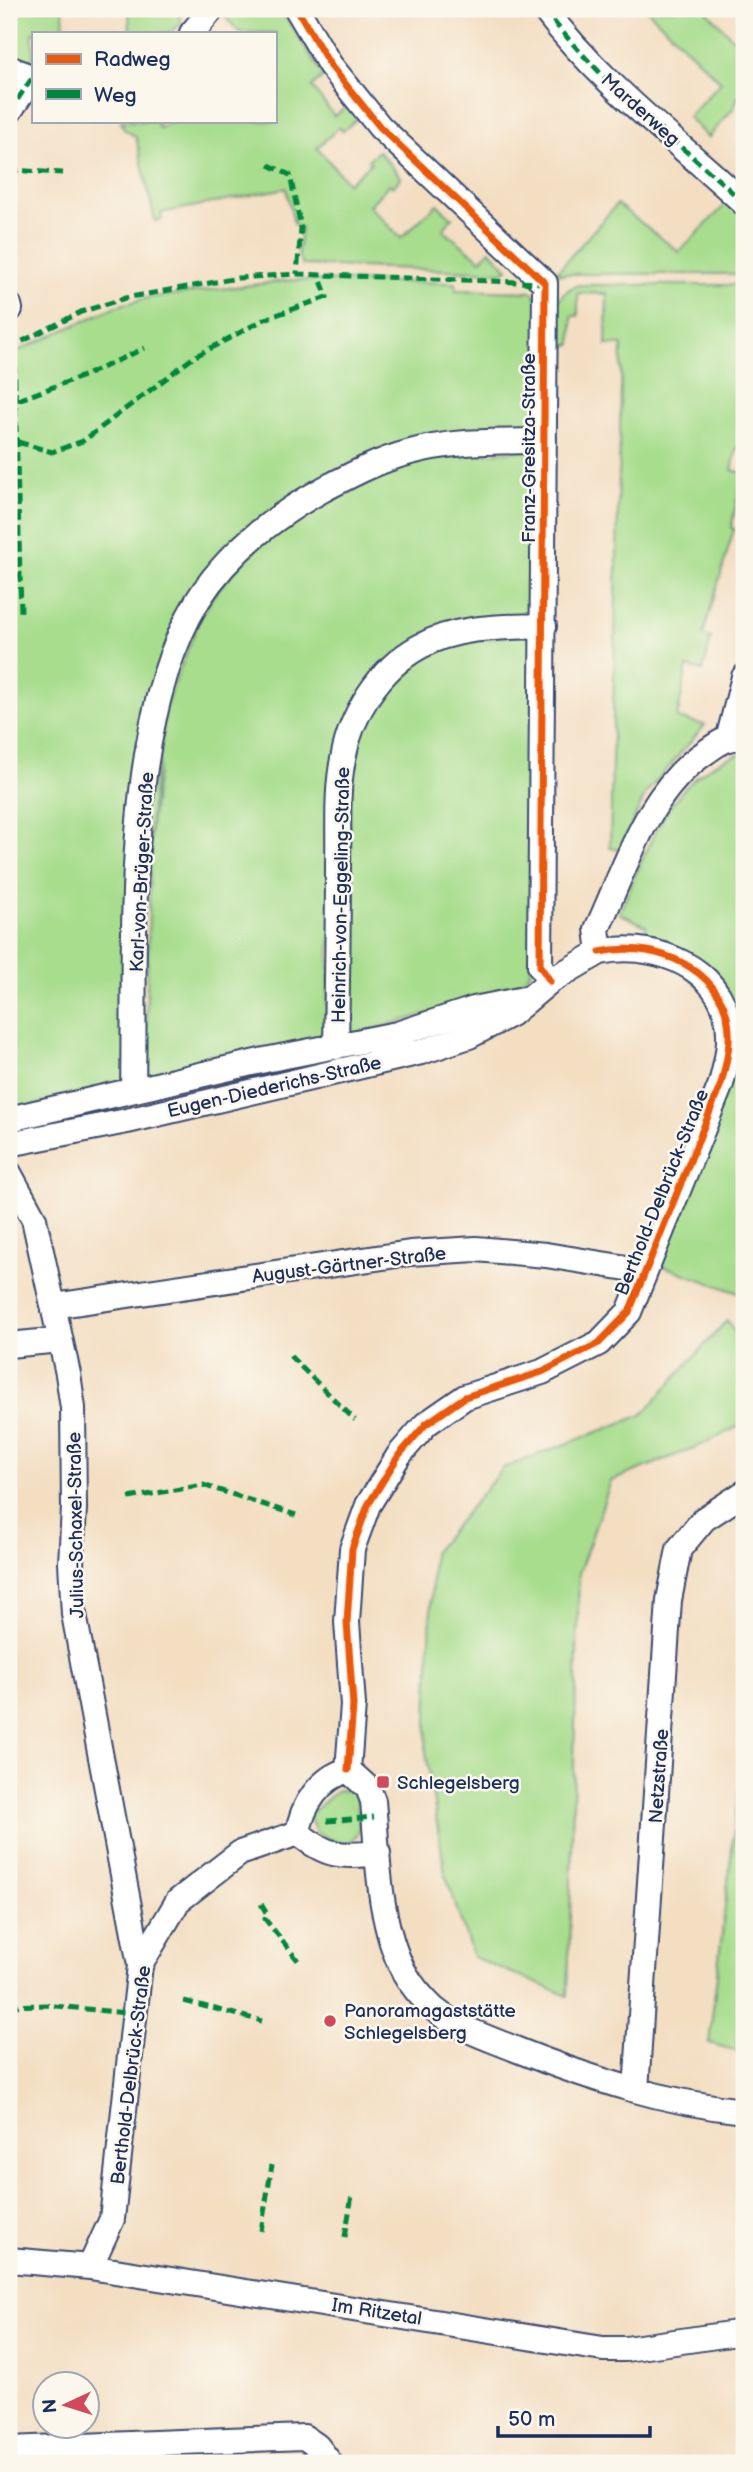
<svg xmlns="http://www.w3.org/2000/svg" width="753" height="2472" font-family="'Balsamiq Sans',sans-serif">
	<rect width="100%" height="100%" fill="#fbf7ec"/>
	<filter id="ink" filterUnits="userSpaceOnUse"><feTurbulence type="fractalNoise" baseFrequency=".0143" numOctaves="2"/><feDisplacementMap in="SourceGraphic" scale="14" xChannelSelector="R" yChannelSelector="G"/><feConvolveMatrix kernelMatrix="1 2 1 2 8 2 1 2 1" color-interpolation-filters="sRGB"/></filter>
	<filter id="wash" filterUnits="userSpaceOnUse"><feTurbulence type="fractalNoise" baseFrequency=".00686" numOctaves="4" result="noise"/><feDisplacementMap in="SourceGraphic" scale="28" xChannelSelector="R" yChannelSelector="G"/><feGaussianBlur stdDeviation="1.57" result="paint"/><feColorMatrix in="noise" values="0 0 0 0 0 0 0 0 0 0 0 0 0 0 0 0 0 1.4 0 .05"/><feComposite in="paint" operator="in"/></filter>
	<g filter="url(#wash)">
		<rect width="100%" height="100%" fill="#f3dec2"/>
		<!-- green -->
		<path fill="#a7dd8d" stroke="#618676" stroke-width="2" d="M9,9H63L64,33H33V66L9,55Z
			M180,9L181,24L169,33H130L129,10Z
			M226,9H280L324,76L312,87L334,116L347,107L357,119L343,131L339,127L317,148L348,183L371,163L368,160L378,151L401,177L393,187L389,184L369,206L401,238L437,204L452,218L443,230L481,260L490,250L508,269L502,272L302,265L298,254L301,228L294,224L286,188L161,213L162,219L155,221L136,137L124,129L121,121H156L159,128L177,121H275V33L239,32L223,14Z
			M646,9H705L744,50V102L738,97L733,109L708,138L688,117L721,82Z
			M730,200L744,211V274H555L617,204L679,252Z
			M292,280L456,283V290L532,292L540,302L539,421L529,431L309,487L166,649L128,1074L118,1086L9,1111V355L117,306L148,298Z
			M579,285H744V448L737,447L732,470L743,473L731,528L734,529L703,635L711,638L703,671L687,667L677,718L705,725L646,793L620,850L610,848L622,345H606L607,294L578,293V316H572V345H556C556,318 548,295 579,285Z
			M532,450L535,607L527,617L425,634L342,730L326,1029L316,1042L155,1077L145,1069L151,828L166,705L198,623L217,589L268,535L363,479L430,457Z
			M525,634L536,644L531,971L516,989L352,1035L342,1028L352,748L383,685L442,644Z
			M744,753V1295L660,1265L734,1016L647,942L646,926L619,913C648,851 669,770 744,753Z
			M727,1320L744,1346V1424L699,1446L611,1481L579,1573L568,1996L473,1957L445,1873L426,1752L433,1553L503,1468L642,1415Z
			M744,1746V2053L709,2043Z
			M338,1790L352,1791L357,1798L359,1832L350,1843L342,1844L316,1833L309,1815Z"/>
	</g>
	<g filter="url(#ink)">
		<g fill="none" stroke-linecap="round" stroke-linejoin="round">
			<!-- minor casing -->
			<g stroke="#3b496d" stroke-width="28">
				<path id="minor" d="M297,9L330,65L380,127L545,283L540,966L550,981
					M544,9C600,83 676,140 744,203
					M192,33L212,9
					M9,68L33,78
					M9,112L32,78
					M9,305L10,309
					M729,736L744,677
					M336,1047C337,986 338,926 338,865C339,830 336,793 343,759C351,714 379,669 419,647C456,626 503,627 544,626
					M133,1089C136,944 121,726 198,600C229,551 275,516 324,489C351,475 377,461 407,453C451,440 498,442 544,441
					M9,1119L265,1060L397,1034L474,1009L524,999
					M9,1144L127,1121L421,1052L469,1036L511,1014L550,981L600,952L597,929C626,867 647,791 706,752C720,742 727,736 744,738
					M9,1173L34,1219L68,1374L73,1408L74,1508L71,1563L74,1614L140,1965
					M54,1306L410,1253L476,1249L546,1255L645,1271
					M9,1345L60,1340
					M348,1770L353,1705L347,1622L352,1549L368,1505L399,1455L426,1424L465,1397L542,1372L599,1343L629,1312L721,1084C727,1061 733,1037 726,1013C711,962 647,941 600,952
					M348,1770L368,1788L373,1801C378,1857 378,1922 404,1972C412,1986 422,1998 434,2009C457,2028 488,2038 515,2049C588,2078 665,2103 744,2111
					M298,1833C327,1857 341,1857 378,1853
					M298,1833C302,1805 320,1778 348,1770
					M636,2090L669,1600L679,1549L704,1519L744,1493
					M9,2260L90,2267L603,2349H626L744,2332
					M90,2267L112,2219L140,1965L178,1901L240,1853L298,1833
					M9,2449L304,2437L317,2446L330,2463"/>
			</g>
			<!-- minor -->
			<use href="#minor" stroke="#fff" stroke-width="24"/>
			<!-- quiet -->
			<path stroke="#00873e" stroke-width="5" stroke-dasharray="10 5" stroke-linecap="butt" d="M544,9C600,83 676,140 744,203
				M9,112L32,78
				M269,165L290,175L301,228L297,274
				M9,170L63,173
				M9,305L16,346
				M14,347L21,613
				M9,348L81,312L125,298L238,278L297,274L545,283
				M18,400L86,375L145,348
				M18,442L52,452L83,441L194,357L265,319L327,297L319,275
				M290,1356L355,1420
				M129,1498L203,1485L296,1515
				M327,1821L374,1817
				M261,1904L267,1914L265,1919L300,1963
				M184,2001L262,2021
				M9,2006L45,2005L136,2014
				M261,2231L272,2165
				M345,2237L352,2195"/>
			<!-- cycleway casing -->
			<g stroke="#fbf7ec" stroke-width="11">
				<path id="cycleway" d="M297,9L330,65L380,127L545,283L540,966L550,981
					M348,1770L353,1705L347,1622L352,1549L368,1505L399,1455L426,1424L465,1397L542,1372L599,1343L629,1312L721,1084C727,1061 733,1037 726,1013C711,962 647,941 600,952"/>
			</g>
			<!-- cycleway -->
			<use href="#cycleway" stroke="#e8590c" stroke-width="7"/>
		</g>
	</g>
	<!-- markers -->
	<g fill="#d1495b" stroke="#fbf7ec" stroke-width="2.5">
		<rect x="376" y="1775" width="14" height="14" rx="3.5"/>
		<circle cx="330" cy="2021" r="7"/>
	</g>
	<g text-anchor="middle" stroke-width="5" stroke-linejoin="round" paint-order="stroke">
		<!-- street labels -->
		<g font-size="19" fill="#1b2f5e" stroke="#fbf7ec">
			<text transform="translate(641 109) rotate(42)" y="7">Marderweg</text>
			<text transform="translate(528 448) rotate(-90)" y="7">Franz-Gresitza-Straße</text>
			<text transform="translate(141 872) rotate(-87)" y="7">Karl-von-Brüger-Straße</text>
			<text transform="translate(340 895) rotate(-89)" y="7">Heinrich-von-Eggeling-Straße</text>
			<text transform="translate(274 1086) rotate(-13)" y="7">Eugen-Diederichs-Straße</text>
			<text transform="translate(661 1192) rotate(-68)" y="7">Berthold-Delbrück-Straße</text>
			<text transform="translate(349 1264) rotate(-7)" y="7">August-Gärtner-Straße</text>
			<text transform="translate(75 1525) rotate(-91)" y="7">Julius-Schaxel-Straße</text>
			<text transform="translate(658 1776) rotate(-86)" y="7">Netzstraße</text>
			<text transform="translate(130 2075) rotate(-83)" y="7">Berthold-Delbrück-Straße</text>
			<text transform="translate(377 2311) rotate(9)" y="7">Im Ritzetal</text>
		</g>
		<!-- poi labels -->
		<g font-size="19" fill="#1b2f5e" stroke="#fbf7ec" text-anchor="start">
			<text x="397" y="1789">Schlegelsberg</text>
			<text x="344" y="2017">Panoramagaststätte<tspan x="344" dy="22">Schlegelsberg</tspan></text>
		</g>
	</g>
	<!-- margin -->
	<rect width="753" height="2472" fill="none" stroke="#fbf7ec" stroke-width="35"/>
	<!-- legend -->
	<rect x="32" y="32" width="245" height="91" fill="#fbf7ec" stroke="#a1a7b3" stroke-width="2"/>
	<rect x="46" y="54" width="35" height="10" fill="#e8590c" stroke="#a1a7b3" stroke-width="2"/>
	<text x="94" y="66" font-size="21" fill="#1b2f5e">Radweg</text>
	<rect x="46" y="89" width="35" height="10" fill="#00873e" stroke="#a1a7b3" stroke-width="2"/>
	<text x="94" y="102" font-size="21" fill="#1b2f5e">Weg</text>
	<!-- north arrow -->
	<g transform="translate(66 2405) rotate(266)"><circle r="33" fill="#fbf7ec" stroke="#a1a7b3" stroke-width="2"/>
	<path d="M0-5L12 26L0 18L-12 26Z" fill="#d1495b"/>
	<text y="-10" font-size="19" font-weight="bold" text-anchor="middle" fill="#1b2f5e">N</text>
	</g>
	<!-- scale -->
	<path d="M498 2426v10h152v-10" fill="none" stroke="#1b2f5e" stroke-width="3.5"/>
	<text x="508" y="2426" font-size="21" fill="#1b2f5e" stroke="#fbf7ec" stroke-width="5" paint-order="stroke">50 m</text>
</svg>
